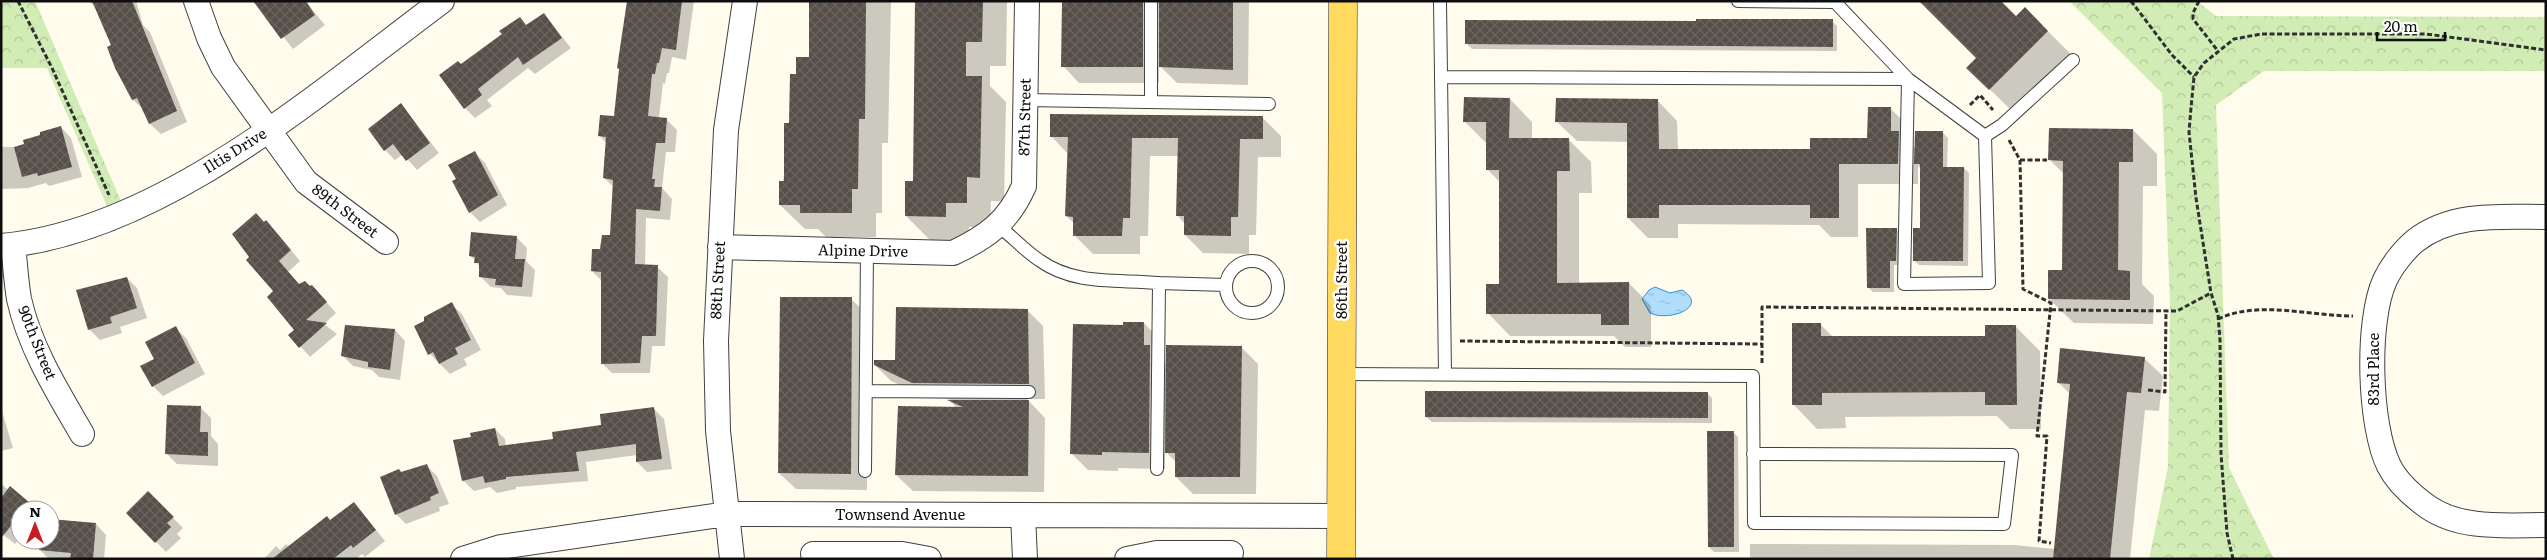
<svg xmlns="http://www.w3.org/2000/svg" width="2547" height="560" font-family="Literata,serif">
	<defs>
		<pattern id="park-crowns" width="20" height="18" patternUnits="userSpaceOnUse" patternTransform="scale(1.25)"><rect width="20" height="18" fill="#d1ecb5"/><path d="M2 6a3 3 0 1 1 6 0M12 15a3 3 0 1 1 6 0" fill="none" stroke="#b2c99a"/></pattern>
		<pattern id="water-ripples" width="26" height="14" patternUnits="userSpaceOnUse" patternTransform="scale(1.25)"><rect width="26" height="14" fill="#afddfa"/><path d="M2 4q2-2 4 0t4 0M15 11q2-2 4 0t4 0" fill="none" stroke="#95bcd5"/></pattern>
		<pattern id="building-cross-hatch" width="8" height="8" patternUnits="userSpaceOnUse" patternTransform="scale(1.25)"><rect width="8" height="8" fill="#574f49"/><path d="M0 0l8 8M0 8l8-8" fill="none" stroke="#6a645f"/></pattern>
	</defs>
	<rect width="100%" height="100%" fill="#fffcee"/>
	<!-- park -->
	<path fill="url(#park-crowns)" d="M1,1H35L126,213L112,218L47,68H1Z
		M2069,1H2197L2216,16L2546,17V71H2264L2216,105L2229,468L2274,559H2149L2168,467L2170,303L2162,93Z"/>
	<!-- water -->
	<path fill="url(#water-ripples)" stroke="#3193d7" d="M1655,287L1670,293L1682,290C1710,307 1669,322 1650,313L1642,299L1649,290Z"/>
	<!-- shadow -->
	<path fill="#0003" d="M89,1H136L143,25L150,32L187,122L161,134L150,124L144,110L133,100L117,68L112,46L96,8Z
		M255,1H305L325,25L293,49Z
		M644,1H694L686,60L672,57L669,73H667L665,84L663,83L659,118L666,119L677,130L675,152H666L662,188L672,199L670,220L646,218L645,266L657,267L668,277L665,346H652L650,373H612L602,363V281L592,271L601,251L611,237L614,187L604,178L607,144L599,135L616,118L620,70L618,68Z
		M810,1H891L888,143H882V213H876V237H826L818,229H805L780,205L797,75L810,58Z
		M916,1H1007L1006,66H990V86L1006,102L1004,201H991L990,227H969V240H930L906,216L914,182Z
		M1063,1H1249L1248,85L1177,83L1159,65V83H1079L1063,66Z
		M2025,9L2072,55L2014,113L1968,68Z
		M544,14L571,48L535,74L528,68L487,100L492,106L475,118L465,108L461,66L503,35L520,18L527,26Z
		M1832,21L1837,26V51L1472,49L1467,44L1697,22Z
		M1510,99L1532,122V140H1569L1591,162L1592,193H1579V284L1629,283L1651,306V347H1625L1614,336H1510L1488,313L1500,285V182L1487,169V144L1464,121Z
		M1658,101L1677,121L1678,150H1811L1868,139L1890,108L1910,128V144L1916,150L1943,133L1948,138L1947,168H1964L1969,173L1968,266L1919,265L1914,260L1921,229V169L1918,166V184H1858V237H1831L1819,225L1678,224V238H1648L1628,218V142L1577,141L1557,122Z
		M401,105L439,153L417,170L403,154L395,160L385,150Z
		M1263,118L1281,136V157H1258L1256,235H1249V254L1203,253L1185,235V224L1177,215L1179,156H1150L1148,236H1140V254H1093L1074,235L1075,224L1066,216L1068,154L1051,136Z
		M61,127L71,138L82,177L49,186L46,183L28,188L1,189V147H26Z
		M2133,130L2157,154V186H2143L2142,284L2154,296L2153,324L2074,323L2049,299L2063,271L2064,174L2050,160Z
		M474,152L485,163L507,205L480,222L470,212L457,180Z
		M265,223L276,232L300,261L288,272L300,286L310,288L322,297L336,313L324,324L337,334L310,357L290,335L295,330L268,297L275,291Z
		M1896,229L1901,234V265H1894V292H1873L1868,287Z
		M517,238L527,248L526,261L535,270L532,297L507,295L501,288L491,287L481,277V268L470,255Z
		M127,278L137,288L147,318L120,327L122,333L100,340L89,329Z
		M851,299L868,315L867,490L796,489L779,473Z
		M451,304L462,314L481,350L464,359L467,365L450,374L430,354L425,321Z
		M1027,310L1043,326L1045,399H1027L1045,418L1044,492L913,491L896,475L957,408L948,399L929,398L891,381L875,365L896,361Z
		M1144,323L1160,340V357L1167,364L1241,347L1258,364L1256,494H1193L1176,477V462L1165,451V469L1118,468V471L1088,470L1072,454L1125,326Z
		M1821,325L1833,337H1987L2016,327L2040,351L2041,429H2010L1997,416L1845,417L1846,428L1817,429L1793,404Z
		M175,328L186,338L205,374L163,396L153,386L156,360Z
		M395,330L405,341L400,380L379,377L372,370L353,366L342,355Z
		M2144,358L2163,376L2159,411L2145,410L2130,559H1750V544L2014,545L2055,549L2071,395L2058,382Z
		M1707,393L1712,398V423L1432,422L1426,417Z
		M169,407L201,408L211,418V436L218,444V466L177,464L167,454Z
		M1,408L13,448L1,451Z
		M653,408L664,419L672,469L647,472L637,462V455L586,462L588,481L516,487V489L497,493L490,487L474,491L463,480L472,438L495,429L505,439L506,447L554,440Z
		M1733,432L1738,437L1739,552H1714L1709,547Z
		M427,466L437,476L449,504L439,507L440,511L406,524L396,514L402,473Z
		M1,484L35,510H20V537L15,544L1,533Z
		M148,493L183,528L177,534L181,538L166,552L128,513Z
		M354,503L385,541L365,557L362,554L356,559H264L276,546L280,550L286,544L289,547L330,522Z
		M50,520L96,524L106,535L104,559H49L40,550L41,540H50Z"/>
	<!-- building -->
	<path fill="url(#building-cross-hatch)" d="M92,1H132L177,111L149,124L137,98L132,100L115,68L107,47L111,45Z
		M253,1H306L315,15L281,39Z
		M627,1H682L676,50L662,48L659,63H657L655,74H652L648,116L667,118L665,143H656L652,179H655L654,187H662L660,211L636,209L635,264L658,265L656,336H642L640,363L601,364V272L591,271L592,249H600L602,235H610L613,180L603,178L606,137L598,136L600,115L614,116L619,69L617,68Z
		M809,1H866L865,119H859L858,189H852V213H800V205H779V181H784V123H789L790,74H796V57H809Z
		M915,1H983L982,42H966V76H982L980,178L967,177V203H946V217L905,216V181H913Z
		M1062,1H1143V67H1061Z
		M1159,1H1233V70L1159,67Z
		M1919,1H2001L2016,16L2025,7L2048,31L1989,90L1966,68L1976,58Z
		M544,13L562,38L523,65L518,57L478,89L482,95L464,109L439,75L458,61L461,64L502,34L499,31L520,17L526,25Z
		M1696,19H1833V47L1465,44V20L1696,21Z
		M1464,97L1510,98L1509,138H1569L1570,171H1557V283L1629,282V325H1601V314H1486V284H1499V170H1486V122H1463Z
		M1556,98L1658,99L1659,149H1810V138H1867L1868,107H1891V131H1899L1898,164H1839V218H1810V205H1659V218H1627V123L1555,122Z
		M401,103L430,143L406,161L393,144L384,151L368,129Z
		M1050,114L1263,116V139H1240L1238,217H1231V236L1184,235V216H1176L1178,138H1132L1130,218H1123L1122,236H1073V217L1065,216L1068,137H1050Z
		M61,126L72,167L38,176L37,173L22,177L14,147L24,144L23,140L40,135V132Z
		M2049,128L2133,129V162H2119L2118,270L2130,271V300L2048,299V270H2062L2063,161L2048,160Z
		M1915,131H1943V167H1964L1963,261H1913V228H1920V164H1914Z
		M475,151L498,195L469,213L452,181L456,179L448,165Z
		M256,213L264,222L266,220L291,250L279,261L299,284L305,281L310,286L312,285L327,302L306,320L327,323L299,348L288,335L294,330L267,297L273,291L246,260L249,257L232,234Z
		M1866,228H1897L1896,261H1890V288H1867Z
		M471,232L517,236L515,259H525L522,287L495,285L496,279L479,277V263H474L475,257L469,256Z
		M127,277L137,308L110,317L112,323L88,330L76,290Z
		M780,297H852L851,474L778,473Z
		M452,302L471,340L455,348L458,354L439,364L433,352L428,355L414,326L424,321V317Z
		M896,307L1028,309L1029,384L912,383L874,365V360H895Z
		M1123,322H1144V345H1150L1149,453L1102,452V455L1070,454L1073,324L1123,325Z
		M1792,323H1821V336H1985V325H2016L2017,405H1985V392L1822,393V405H1792Z
		M345,325L395,329L390,370L368,367V362L341,356Z
		M176,326L195,363L152,387L140,366L154,359L145,342Z
		M1166,345L1242,346L1240,477H1175V453H1165Z
		M2060,348L2145,357L2141,393L2127,392L2110,559H2053L2070,384L2057,383Z
		M1425,391L1708,392V418L1425,417Z
		M947,400H1029L1028,476L895,475L898,406L963,407Z
		M167,405L201,406L200,432H208V456L165,454Z
		M654,407L662,459L636,462V444L576,452L579,471L506,477V479L485,483L483,476L462,481L453,440L471,437L470,433L495,428L499,446L553,439L552,432L601,425L600,414Z
		M1707,431H1734V547H1708Z
		M427,464L439,493L430,497L431,500L395,515L380,477L399,469L401,472Z
		M10,486L30,503L24,510H20V515L1,538V498Z
		M148,491L174,517L167,523L171,527L155,543L126,513Z
		M354,502L376,530L353,548L351,545L333,559H272L327,516L330,520Z
		M50,519L96,523L93,559H70L71,553L39,550L40,540H50Z"/>
	<g fill="none" stroke-linecap="round" stroke-linejoin="round">
		<!-- lane casing -->
		<g stroke="#414141" stroke-width="14">
			<path id="lane" d="M1440,1L1445,374
				M1738,1L1835,2L1908,79L1985,136L1989,283L1904,284L1908,79
				M1441,77L1908,79
				M1025,100L1269,104
				M1151,102V1
				M1985,136L2002,125L2073,60
				M997,225C1012,236 1024,250 1039,260C1075,286 1117,279 1159,283L1157,469
				M1226 287a26 26 0 1 1 52 0a26 26 0 1 1-52 0Z
				M1159,283L1226,285
				M1341,374L1753,376L1754,523L2004,524L2012,455L1753,454
				M866,391L1029,392
				M865,471L867,251"/>
		</g>
		<!-- street casing -->
		<g stroke="#414141" stroke-width="26">
			<path id="street" d="M196,1L209,38L223,67L306,182L386,242
				M2546,217C2501,217 2452,212 2415,241C2403,251 2391,267 2385,280C2366,321 2369,426 2389,466C2397,482 2414,497 2428,507C2461,530 2507,525 2546,525
				M13,245C15,263 16,281 19,299C30,348 57,391 82,434
				M1,246C160,232 317,94 442,1
				M720,247L953,253C987,237 1008,222 1024,186L1027,1
				M1023,515L1025,559
				M813,554H902L929,559
				M463,559L501,547L727,514L1341,516
				M732,559L718,431L716,341L726,130L745,1
				M1127,559L1157,553H1231"/>
		</g>
		<!-- primary casing -->
		<g stroke="#1f1f1f" stroke-width="29">
			<path id="primary" d="M1341,559L1343,1"/>
		</g>
		<!-- path -->
		<path stroke="#303030" stroke-width="3" stroke-dasharray="5 2.5" stroke-linecap="butt" d="M18,1L52,68L109,195
			M2131,1L2172,55L2194,77
			M2199,1L2193,13V19L2218,51
			M1970,105L1980,95L1993,110
			M2009,140L2020,160L2023,289L2051,303L2037,436H2047L2039,541L2051,543
			M2020,160H2047
			M2218,319C2259,300 2309,316 2353,316
			M1460,341L1762,344
			M1762,363V307L2177,311L2211,293
			M2148,390L2165,392L2166,311
			M2233,559L2227,533L2221,454L2220,340L2218,315L2211,293L2196,198L2189,132L2191,108L2194,77L2204,63L2234,39L2261,34H2426L2546,50"/>
		<!-- lane -->
		<use href="#lane" stroke="#fff" stroke-width="12"/>
		<!-- street -->
		<use href="#street" stroke="#fff" stroke-width="24"/>
		<!-- primary -->
		<use href="#primary" stroke="#ffda5e" stroke-width="28"/>
	</g>
	<g text-anchor="middle" stroke-width="5" stroke-linejoin="round" paint-order="stroke">
		<!-- street labels -->
		<g font-size="15" fill="#0e0e0e" stroke="#fff">
			<text transform="translate(1025 117) rotate(-89)" y="5">87th Street</text>
			<text transform="translate(235 151) rotate(-32)" y="5">Iltis Drive</text>
			<text transform="translate(345 211) rotate(37)" y="5">89th Street</text>
			<text transform="translate(863 251) rotate(1)" y="5">Alpine Drive</text>
			<text transform="translate(718 280) rotate(-87)" y="5">88th Street</text>
			<text transform="translate(1342 280) rotate(-90)" y="5">86th Street</text>
			<text transform="translate(37 343) rotate(68)" y="5">90th Street</text>
			<text transform="translate(2374 369) rotate(-90)" y="5">83rd Place</text>
			<text x="900" y="520">Townsend Avenue</text>
		</g>
	</g>
	<!-- border -->
	<rect width="2547" height="560" fill="none" stroke="#0e0e0e" stroke-width="5"/>
	<!-- north arrow -->
	<g transform="translate(35 525)"><circle r="24" fill="#ffffff" stroke="#9f9f9f"/>
	<path d="M0-4L9 19L0 12L-9 19Z" fill="#c81c22"/>
	<text y="-8" font-size="14" font-weight="bold" text-anchor="middle" fill="#0e0e0e">N</text>
	</g>
	<!-- scale -->
	<path d="M2377 32v8h68v-8" fill="none" stroke="#0e0e0e" stroke-width="2.5"/>
	<text x="2384" y="32" font-size="15" fill="#0e0e0e" stroke="#ffffff" stroke-width="4" paint-order="stroke">20 m</text>
</svg>
